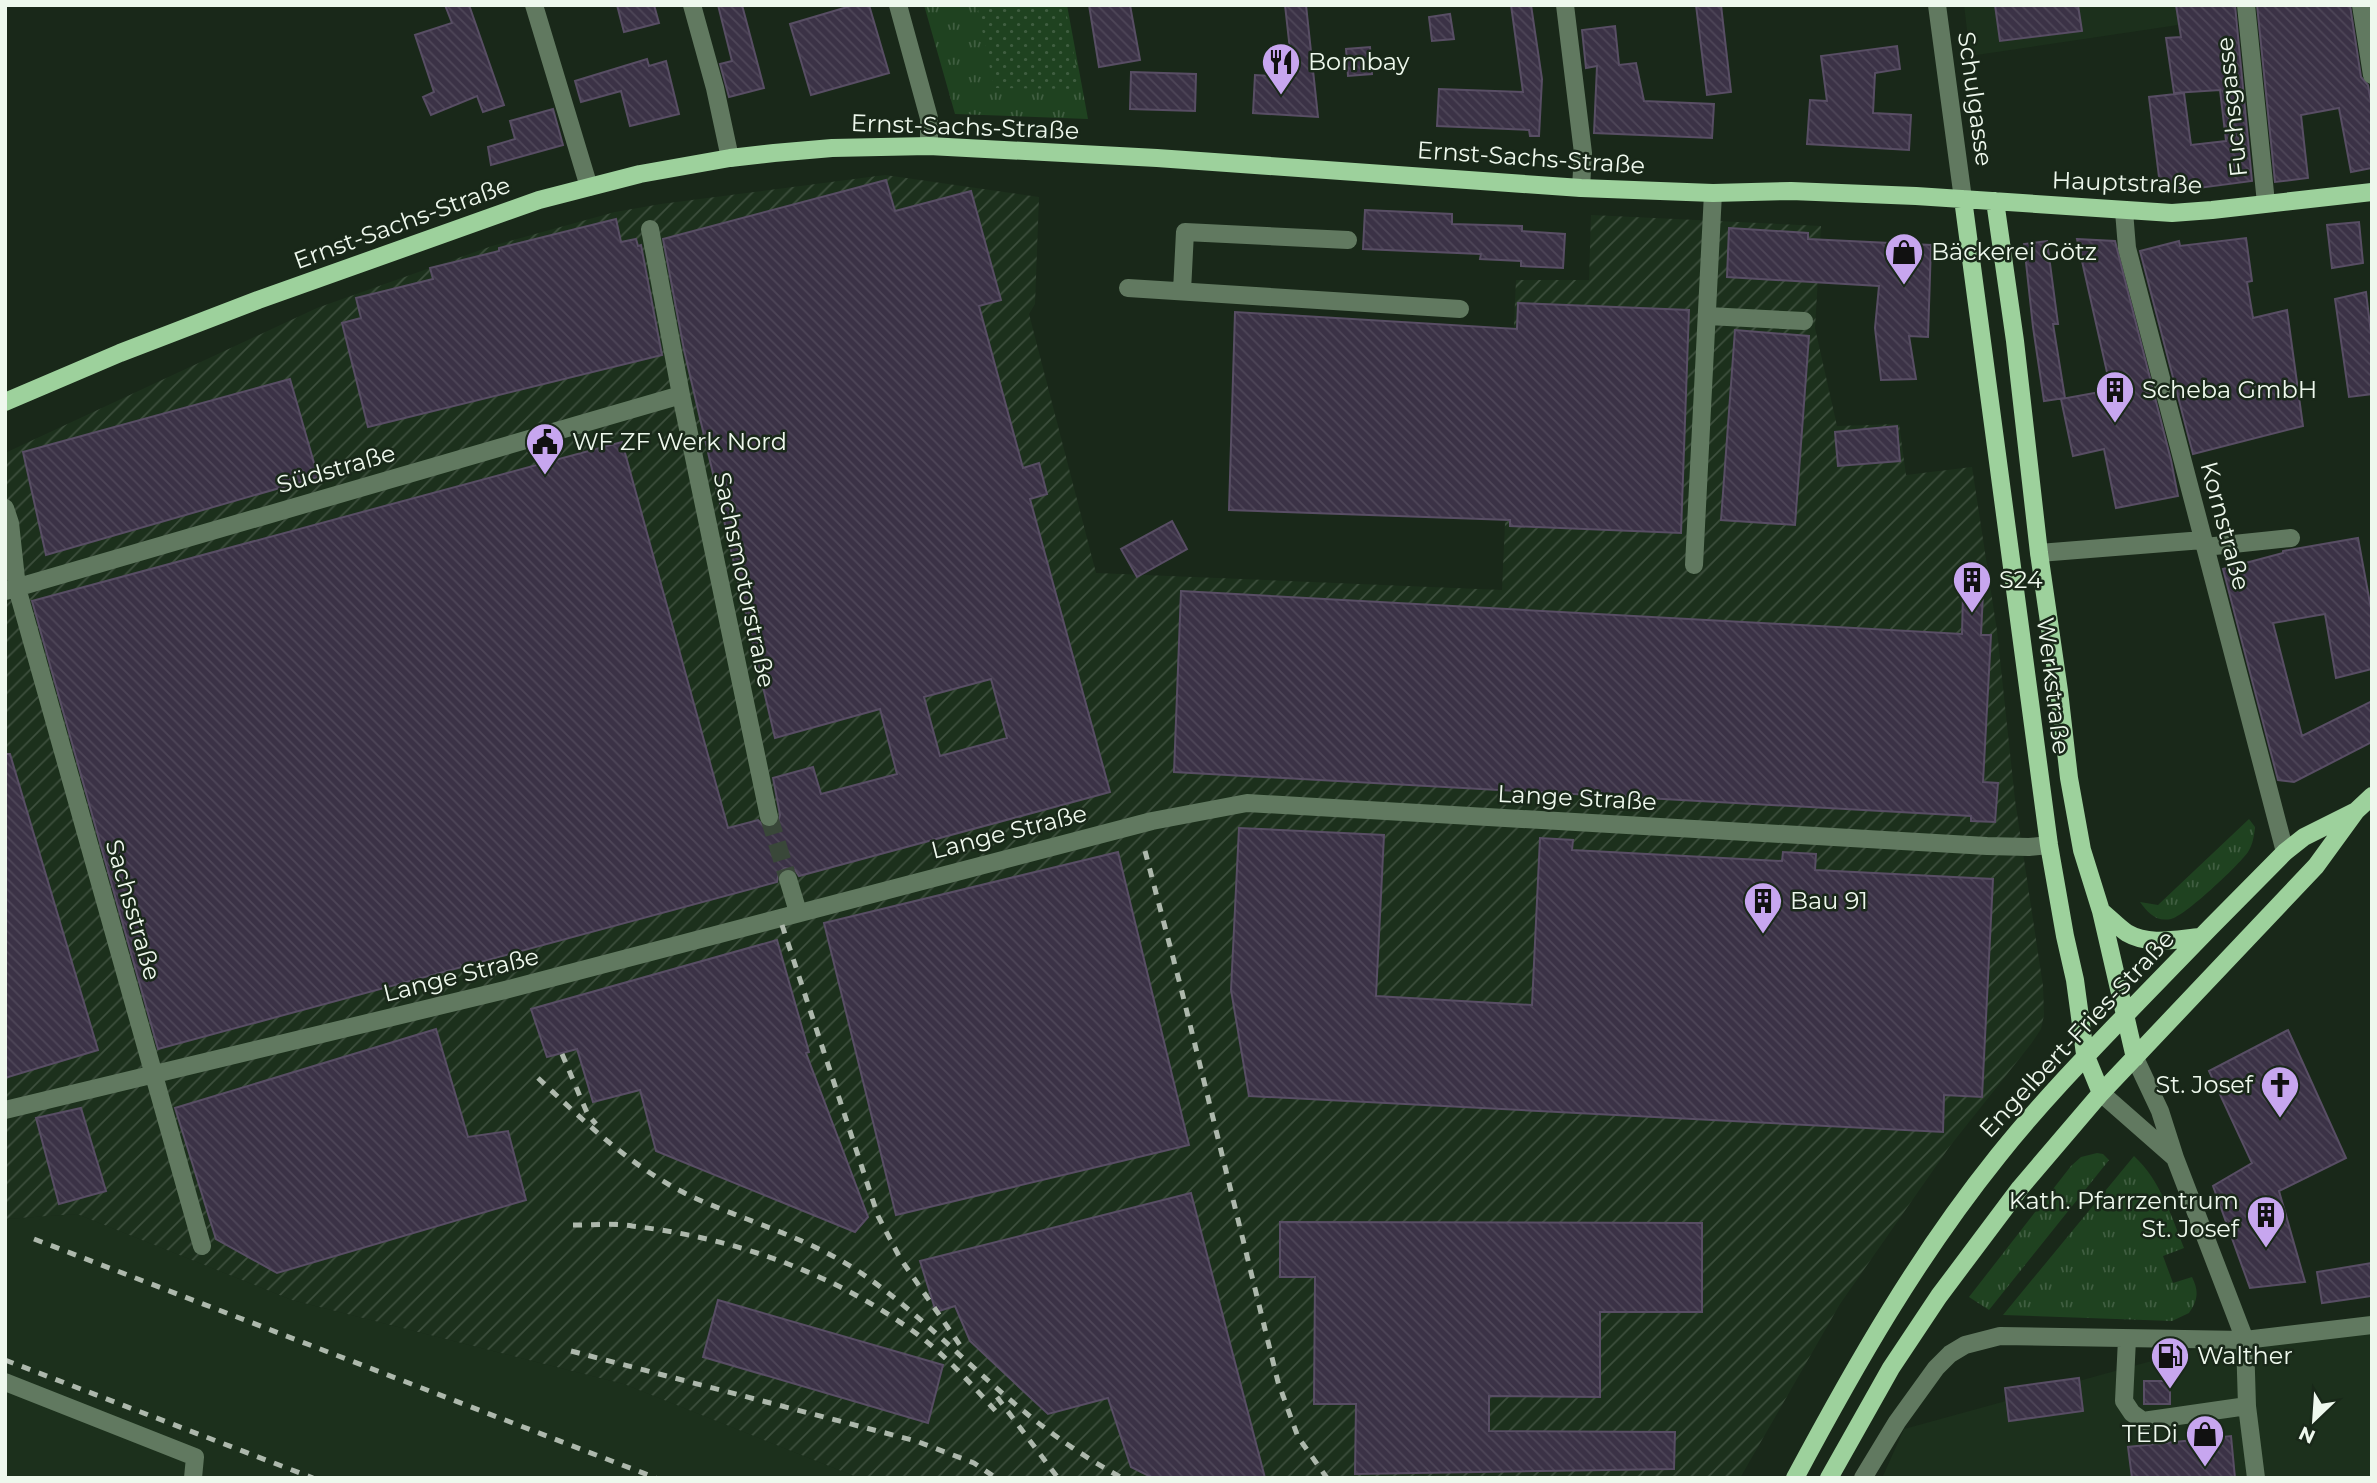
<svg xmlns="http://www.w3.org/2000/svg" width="2377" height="1483" font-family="Montserrat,sans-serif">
	<defs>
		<pattern id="industrial-furrows" width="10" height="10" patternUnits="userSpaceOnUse" patternTransform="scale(1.75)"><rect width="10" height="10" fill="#1c301c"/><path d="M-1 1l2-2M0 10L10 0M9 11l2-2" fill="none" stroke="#3d4f3d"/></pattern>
		<pattern id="grass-tufts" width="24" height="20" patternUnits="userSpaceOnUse" patternTransform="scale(1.75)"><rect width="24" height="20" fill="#1f4220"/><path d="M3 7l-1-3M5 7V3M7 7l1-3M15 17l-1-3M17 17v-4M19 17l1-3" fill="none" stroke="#405e41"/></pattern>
		<pattern id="park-dots" width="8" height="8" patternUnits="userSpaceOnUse" patternTransform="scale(1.75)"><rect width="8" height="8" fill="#1f4220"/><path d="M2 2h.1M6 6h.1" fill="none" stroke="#405e41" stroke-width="1.8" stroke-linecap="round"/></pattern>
		<pattern id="building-back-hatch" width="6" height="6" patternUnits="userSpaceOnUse" patternTransform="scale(1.75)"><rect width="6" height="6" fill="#3b3246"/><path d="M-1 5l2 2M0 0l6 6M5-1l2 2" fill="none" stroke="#4e4658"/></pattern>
	</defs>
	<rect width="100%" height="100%" fill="#192819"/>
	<!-- built -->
	<path fill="#1c301c" d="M1964,5H2231L2232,17L1970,56Z
		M77,1214L292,1300L624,1384L859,1478H5V1219Z
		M2372,1315V1478H1882L1904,1429L2250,1334Z"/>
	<!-- industrial -->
	<path fill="url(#industrial-furrows)" d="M885,175L1039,197L1035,304L1029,314L1096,573L1502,590L1516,280H1589L1591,215L1821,226L1815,328L1837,426L1899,424L1906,475L1972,467L1997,631L2015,800L2043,986L2044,1015L2041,1029L2031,1044L1950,1146L1840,1304L1740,1478H859L624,1384L292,1300L77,1214L5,1219V453L317,308L492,246L615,212L661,204Z"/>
	<!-- grass -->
	<path fill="url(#grass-tufts)" d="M924,5H1067L1088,119L955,114Z
		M2249,819L2255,827C2254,836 2253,844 2248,852C2238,866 2185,916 2171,919C2156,922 2148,913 2140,902L2158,905Z
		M2097,1153L2103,1154L2109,1160L1989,1310L1969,1297L2071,1166L2081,1157Z
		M2134,1156C2160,1180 2171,1215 2184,1248L2163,1256L2173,1283L2192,1277C2199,1291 2198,1300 2189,1313L2172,1321L2003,1315Z"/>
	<!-- park -->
	<path fill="url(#park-dots)" d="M977,5H1065L1080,89L994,88Z"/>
	<!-- building -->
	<path fill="url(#building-back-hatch)" stroke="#584e64" stroke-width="2" fill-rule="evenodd" d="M445,5H469L504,105L483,112L477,96L431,115L423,97L434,92L415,35L452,23Z
		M617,5H654L659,23L624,32Z
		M718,5H742L764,88L729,97L720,64L732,61Z
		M854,5H869L889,73L811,95L790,24Z
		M1089,5H1130L1140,60L1099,67Z
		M1285,5H1306L1318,117L1253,113L1255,75L1293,77Z
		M1511,5H1531L1542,79L1539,136H1530L1529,130L1437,126L1439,89L1523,92Z
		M1696,5H1721L1731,92L1707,95Z
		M1995,5H2078L2082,31L2000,41Z
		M2176,5H2235L2252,181L2161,193L2149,97L2184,93L2191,145L2226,141L2220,90L2174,93L2166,38L2181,37Z
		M2257,5H2350L2361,77L2368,85L2372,108V168L2351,172L2339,108L2301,115L2308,178L2275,182Z
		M1450,14L1454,39L1432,41L1429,17Z
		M1615,26L1619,65L1636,63L1644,101L1714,104L1712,138L1594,133L1597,66L1586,68L1582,30Z
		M1897,46L1900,69L1875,73L1873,113L1911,115L1909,150L1807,144L1810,100L1827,101L1821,56Z
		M1370,47L1372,74L1348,76L1346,49Z
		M647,59L649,66L666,61L679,114L630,126L621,91L581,102L575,81Z
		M1131,72L1196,74L1195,111L1130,109Z
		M553,109L563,145L491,165L488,147L515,139L510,121Z
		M886,180L895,211L971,191L1001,300L979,306L1023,468L1039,463L1047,494L1030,499L1110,792L799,876L795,870L785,868L779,872L777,882L158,1049L32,601L622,442L728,828L758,820L766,828L777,825L780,815L773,778L813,767L821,794L897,774L880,709L775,738L684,350L663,239ZM991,679L1007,738L940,756L924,697Z
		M1365,210L1452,214V224L1522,226V231L1565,234L1563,268L1521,266V261L1480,259L1481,254L1363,249Z
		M616,219L621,242L636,239L638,246L641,245L662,355L368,427L342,323L361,318L356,298L433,279L430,268L499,251V248Z
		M2359,222L2363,263L2332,268L2327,225Z
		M1729,228L1808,233V239L1931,245L1928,337L1909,336L1916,379L1881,380L1875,328L1879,286L1727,277Z
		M2246,238L2252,281L2247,282L2253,318L2287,310L2303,426L2193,454L2140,251L2179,241L2180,246Z
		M2077,239L2115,241L2171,460L2178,496L2116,508L2104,449L2073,456L2061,399L2111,390Z
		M2047,241L2058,324H2053L2065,398L2044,401L2033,327L2024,244Z
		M2366,292L2372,342V394L2349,397L2335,299Z
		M1518,303L1689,310L1681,533L1510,526V520L1229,510L1235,312L1517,329Z
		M1735,330L1809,336L1795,525L1721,520Z
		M290,379L318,477L46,555L23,452Z
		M1897,426L1900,461L1838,466L1835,432Z
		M1172,521L1187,549L1137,577L1121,549Z
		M2358,538L2372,614V669L2336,678L2325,614L2273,623L2302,736L2372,701V742L2294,782L2278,780L2223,569L2283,553V551Z
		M1181,591L1962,634L1963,593H1983L1981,635H1991L1983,782L1998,783L1995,822L1971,821V816L1174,772Z
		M5,754H10L98,1050L5,1078Z
		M1239,828L1384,835L1376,996L1532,1005L1540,838L1573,840L1572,850L1782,861L1783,852L1816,854L1815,870L1993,879L1982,1097L1944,1095L1943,1132L1249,1096L1231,990Z
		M1118,852L1189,1145L896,1215L824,923Z
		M777,940L809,1052L806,1053L868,1217L855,1232L656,1151L640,1090L593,1102L577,1049L547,1057L531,1009Z
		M436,1029L468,1137L508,1131L526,1200L277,1273L216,1239L175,1108Z
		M2288,1030L2346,1158L2279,1191L2305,1282L2250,1288L2213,1186L2252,1163L2209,1071Z
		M81,1108L106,1191L59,1204L36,1118Z
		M1191,1193L1265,1478H1153L1131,1467L1108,1398L1048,1414L970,1341L955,1306L936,1312L920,1261Z
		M1280,1222L1702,1223V1312H1600V1397L1489,1396V1431L1675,1432L1674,1469L1355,1474L1356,1404H1314L1315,1277H1280Z
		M2372,1263V1296L2322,1303L2317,1272Z
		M718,1300L943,1365L928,1423L703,1357Z
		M2079,1378L2083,1411L2009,1421L2005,1388Z
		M2144,1381H2170V1404H2144Z
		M2231,1436L2235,1478H2132L2128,1447Z"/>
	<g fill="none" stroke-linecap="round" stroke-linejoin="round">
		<!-- minor-tunnel -->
		<path stroke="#394739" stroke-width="18" stroke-dasharray="18 9" stroke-linecap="butt" d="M769,817L788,879"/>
		<!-- minor -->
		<path stroke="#617960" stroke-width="18" d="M534,5L589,187
			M692,5L715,88L730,158
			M898,5L929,118V146
			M1565,5L1583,153L1581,188
			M1937,5L1963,199
			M2246,5L2266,203
			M2361,5L2372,75
			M2124,211L2127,248L2285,852
			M650,229L681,395L769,817
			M1128,288L1460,309
			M1182,291L1185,232L1348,240
			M1708,316L1804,321
			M5,508L10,523L17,588L202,1246
			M2205,547L2291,538
			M2039,553L2203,540
			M1694,565L1713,193
			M5,591L681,395
			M788,879L798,912
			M2135,1058L2160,1111L2175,1158L2245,1340L2247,1406L2256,1478
			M2101,1093L2175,1158
			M5,1110L505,990L1152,821L1247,803L1987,846L2029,847L2049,845
			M2127,1339L2124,1401L2132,1413L2143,1421L2247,1406
			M5,1382L195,1457L193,1478
			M1863,1478L1897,1422L1936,1368L1950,1354L1965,1345L2000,1336L2245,1340L2372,1325"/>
		<!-- major -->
		<path stroke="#9dd19c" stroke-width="18" d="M1963,199L2049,845L2065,936L2075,980L2085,1054L2101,1093
			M1995,201L2015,341L2039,553L2059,691L2069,778L2082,850L2101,911L2135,1058
			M5,402L120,353L258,300L539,200L640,174L730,158L774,153L832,148L929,146L1157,158L1581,188L1713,193L1791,191L1916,196L2172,213L2212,210L2372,192
			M2101,911C2110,918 2118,927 2127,933C2149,946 2177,939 2200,937
			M1795,1478C1856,1364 1917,1257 1998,1156C2041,1102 2089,1053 2137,1003C2186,952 2235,902 2285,852L2304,837L2356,811
			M1829,1478L1891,1368L1939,1296L2020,1188L2101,1093L2316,866L2356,811L2372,796"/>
		<!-- rail -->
		<path stroke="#adb8ac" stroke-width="5" stroke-dasharray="9 9" stroke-linecap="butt" d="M1145,851L1181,988L1278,1382L1298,1437L1327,1478
			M782,925L878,1216L900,1258L962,1348
			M562,1054L588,1115L596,1124
			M538,1078C587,1124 635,1171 697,1199C752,1223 811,1239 861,1273C921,1314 970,1368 1026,1413C1056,1438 1088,1459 1122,1478
			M573,1225C593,1225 613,1223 632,1226C736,1238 837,1274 921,1337C950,1360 975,1388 1000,1416
			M34,1239L656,1478
			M571,1351L916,1441L974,1463L996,1478
			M5,1360L313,1478
			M997,1397L1058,1478"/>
	</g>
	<!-- icons -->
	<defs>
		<g id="restaurant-pin" transform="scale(2.0125)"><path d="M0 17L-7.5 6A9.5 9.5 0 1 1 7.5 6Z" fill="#c7a6ef" stroke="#192819"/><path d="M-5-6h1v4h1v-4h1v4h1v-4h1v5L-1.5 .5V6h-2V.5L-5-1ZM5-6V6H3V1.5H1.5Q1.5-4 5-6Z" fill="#111"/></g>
		<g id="shop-pin" transform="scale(2.0125)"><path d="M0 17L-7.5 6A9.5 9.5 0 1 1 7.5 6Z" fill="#c7a6ef" stroke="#192819"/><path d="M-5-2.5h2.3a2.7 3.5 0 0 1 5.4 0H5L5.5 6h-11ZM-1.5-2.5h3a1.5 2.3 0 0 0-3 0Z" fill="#111"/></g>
		<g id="building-pin" transform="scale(2.0125)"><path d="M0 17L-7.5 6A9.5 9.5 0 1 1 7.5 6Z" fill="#c7a6ef" stroke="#192819"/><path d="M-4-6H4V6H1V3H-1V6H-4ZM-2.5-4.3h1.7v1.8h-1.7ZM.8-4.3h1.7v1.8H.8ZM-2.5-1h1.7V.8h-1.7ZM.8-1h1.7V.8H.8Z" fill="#111"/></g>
		<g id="civic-pin" transform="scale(2.0125)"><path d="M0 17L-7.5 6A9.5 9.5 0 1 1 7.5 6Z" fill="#c7a6ef" stroke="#192819"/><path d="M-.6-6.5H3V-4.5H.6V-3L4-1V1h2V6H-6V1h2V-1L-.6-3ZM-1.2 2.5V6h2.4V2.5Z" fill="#111"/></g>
		<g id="church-pin" transform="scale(2.0125)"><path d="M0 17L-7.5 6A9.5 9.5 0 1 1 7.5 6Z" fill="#c7a6ef" stroke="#192819"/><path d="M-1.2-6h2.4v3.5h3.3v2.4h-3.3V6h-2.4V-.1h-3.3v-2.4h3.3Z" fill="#111"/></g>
		<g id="fuel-pin" transform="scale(2.0125)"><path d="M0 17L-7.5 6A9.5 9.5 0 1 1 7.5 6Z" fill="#c7a6ef" stroke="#192819"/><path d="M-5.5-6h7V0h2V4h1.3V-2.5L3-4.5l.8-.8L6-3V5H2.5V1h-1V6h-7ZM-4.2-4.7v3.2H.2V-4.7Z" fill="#111"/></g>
	</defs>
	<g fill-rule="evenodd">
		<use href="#restaurant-pin" x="1281" y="62"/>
		<use href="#shop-pin" x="1904" y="252"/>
		<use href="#building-pin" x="2115" y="390"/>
		<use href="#civic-pin" x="545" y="442"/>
		<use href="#building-pin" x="1972" y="580"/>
		<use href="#building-pin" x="1763" y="901"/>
		<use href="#church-pin" x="2280" y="1085"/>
		<use href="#building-pin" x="2266" y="1215"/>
		<use href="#fuel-pin" x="2170" y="1356"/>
		<use href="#shop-pin" x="2205" y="1434"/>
	</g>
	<g text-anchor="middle" stroke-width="5" stroke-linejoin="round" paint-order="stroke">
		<!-- poi labels -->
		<g font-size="24" fill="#eef8ed" stroke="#192819" text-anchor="start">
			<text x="1308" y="70">Bombay</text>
			<text x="1931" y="260">Bäckerei Götz</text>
			<text x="2142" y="398">Scheba GmbH</text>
			<text x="572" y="450">WF ZF Werk Nord</text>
			<text x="1999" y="588">S24</text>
			<text x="1790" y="909">Bau 91</text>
			<text x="2253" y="1093" text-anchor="end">St. Josef</text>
			<text x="2239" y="1209" text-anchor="end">Kath. Pfarrzentrum<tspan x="2239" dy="28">St. Josef</tspan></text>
			<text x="2197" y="1364">Walther</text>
			<text x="2178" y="1442" text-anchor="end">TEDi</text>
		</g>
		<!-- street labels -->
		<g font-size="24" fill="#eef8ed" stroke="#192819">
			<text transform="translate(1975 99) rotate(82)" y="8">Schulgasse</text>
			<text transform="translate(2232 107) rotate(-96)" y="8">Fuchsgasse</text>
			<text transform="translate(965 127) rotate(2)" y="8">Ernst-Sachs-Straße</text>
			<text transform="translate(1531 158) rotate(4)" y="8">Ernst-Sachs-Straße</text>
			<text transform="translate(2127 183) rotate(2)" y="8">Hauptstraße</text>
			<text transform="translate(402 223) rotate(-20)" y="8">Ernst-Sachs-Straße</text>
			<text transform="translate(336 469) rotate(-16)" y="8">Südstraße</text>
			<text transform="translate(2225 526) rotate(75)" y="8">Kornstraße</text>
			<text transform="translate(744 580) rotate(78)" y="8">Sachsmotorstraße</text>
			<text transform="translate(2053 686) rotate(83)" y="8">Werkstraße</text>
			<text transform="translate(1577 798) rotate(3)" y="8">Lange Straße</text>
			<text transform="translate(1009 832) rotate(-14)" y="8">Lange Straße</text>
			<text transform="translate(133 910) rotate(74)" y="8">Sachsstraße</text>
			<text transform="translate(461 975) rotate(-14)" y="8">Lange Straße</text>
			<text transform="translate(2077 1034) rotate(-47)" y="8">Engelbert-Fries-Straße</text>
		</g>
	</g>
	<!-- border -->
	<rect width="2377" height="1483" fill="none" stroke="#eef8ed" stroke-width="14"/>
	<!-- north arrow -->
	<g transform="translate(2314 1420) rotate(205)" stroke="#192819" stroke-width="5" paint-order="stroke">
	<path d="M0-5L12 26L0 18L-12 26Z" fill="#eef8ed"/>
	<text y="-10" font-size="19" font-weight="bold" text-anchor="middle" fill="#eef8ed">N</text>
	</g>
</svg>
